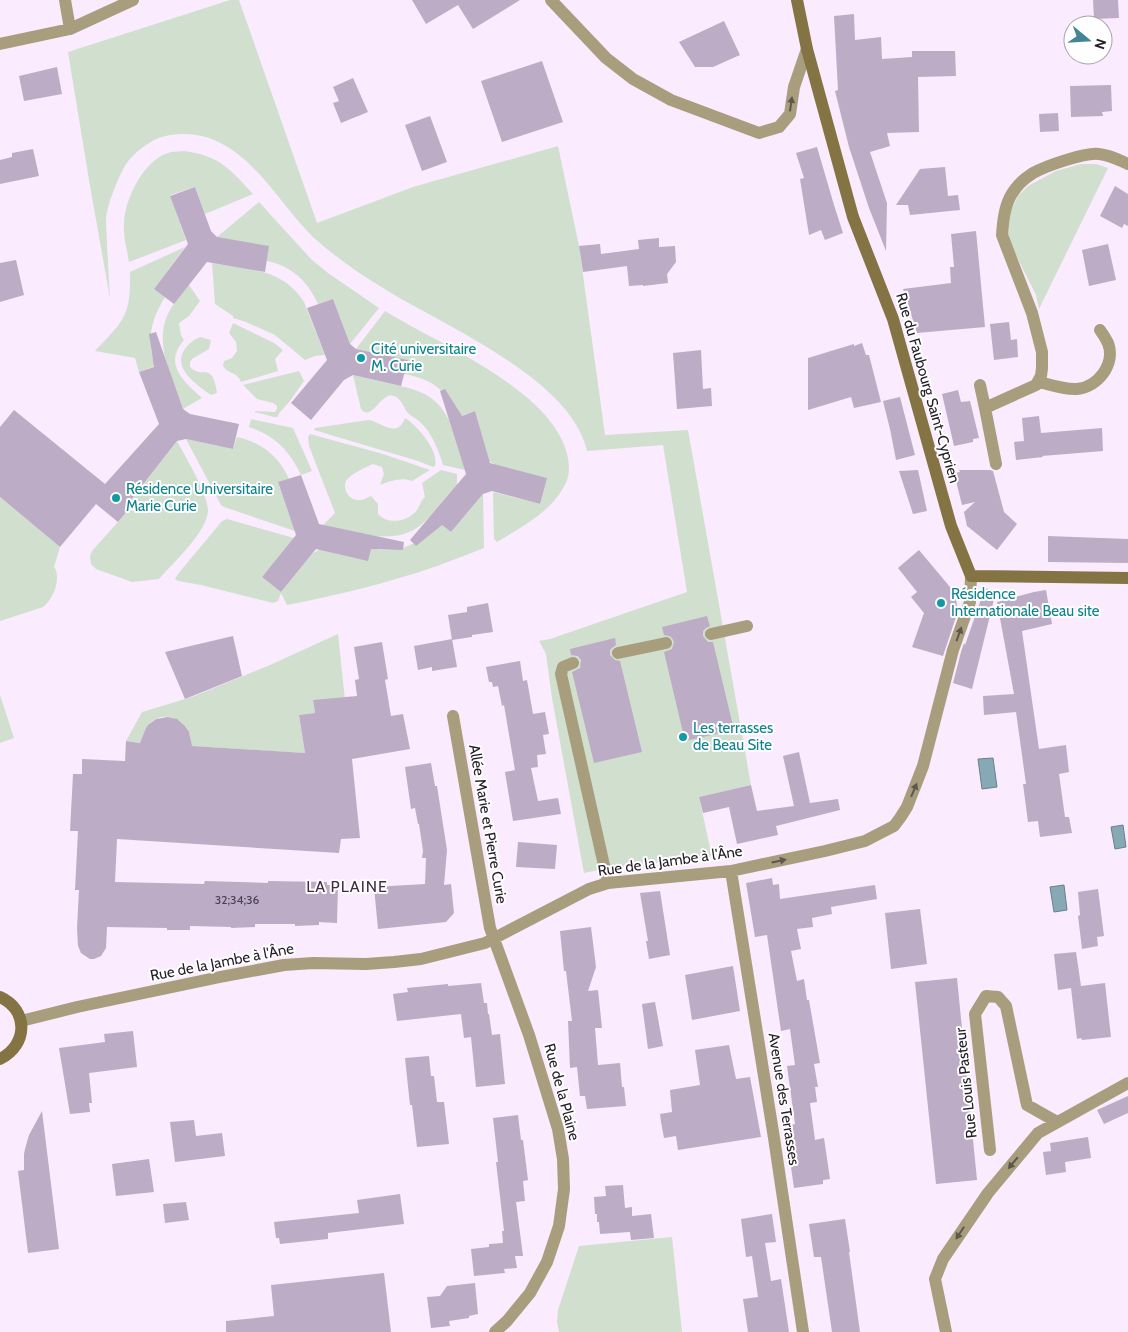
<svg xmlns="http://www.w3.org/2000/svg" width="1128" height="1332" font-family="Cabin,sans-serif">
	<rect width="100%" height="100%" fill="#faebfe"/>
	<!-- green -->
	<path fill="#d1dfcf" d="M230,0H239L317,223L413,187L558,146L579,246L605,435L688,430L751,785L699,797L712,857L608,868L584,873L552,698L546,654L539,641L550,639L687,592L663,445L587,451C571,378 442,325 383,288C358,273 334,256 313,237C275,200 245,135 185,134C171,134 158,136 146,145C140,149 134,154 129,160C120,171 107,205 106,219C106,228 107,237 107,245C108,263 109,280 110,298L90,186L68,52Z
		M183,151C219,155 230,169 253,194L205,214L195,187L170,195L186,240L129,262C127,249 123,236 124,223C125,199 143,161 168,153C172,151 178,152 183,151Z
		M1081,164H1096L1108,168L1039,309L1036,295L1013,249L1006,229L1010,212L1018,196L1028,186L1056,171Z
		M259,202L311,259L328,273L379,308L350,344L333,299L318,304C308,281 291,266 267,261L217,237Z
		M185,247L154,289L165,297C151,320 146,340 155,366L139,372L135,358L95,351C124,320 131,316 130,272Z
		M212,263C247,269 283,268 304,302L325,355L315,356L305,360L275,335L246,322L233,318V316L215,304Z
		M189,285L200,301L189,316L179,323L181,335L184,340C163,364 183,381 202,398L183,409C172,378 152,342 170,310C175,301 182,293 189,285Z
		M385,311C438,344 551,389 567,454C569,462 570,472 567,480C555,510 523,526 497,542L494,539L493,492L540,504L546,478L496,465L489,461L475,411L461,416C443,390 436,380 404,374L408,360L356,349Z
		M233,323L274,343L283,350L275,359L278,371L241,382C237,371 229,375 223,366L224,361L232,358L237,351L236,342L229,333Z
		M200,337L211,340L209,349L192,359L190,362V367C203,380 212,360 217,393L211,395C198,386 171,368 185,349C189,343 194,340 200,337Z
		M299,371L304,381L290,401L280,412L277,417H274L255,412V411L275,412L277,409V406L273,403L257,399L243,385Z
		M353,375C366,378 379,381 392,384C418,390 436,394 449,420L465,470L443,465C440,453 431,432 422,424C418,419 410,416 407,412C403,406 399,393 388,396C379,399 370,421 361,409Z
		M405,418C418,426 439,451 435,466L433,467L418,461L314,430L315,428L368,420C380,421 397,440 405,418Z
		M251,419L293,428L312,471L301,475C289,450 275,436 249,427Z
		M310,434L383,454L430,470L412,481C401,477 391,481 380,485L384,474L382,467L373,464C366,467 349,475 346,481C342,491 350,501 360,500C364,500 368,497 371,496L378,504V514C388,525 408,522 417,510C420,506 420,501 425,497L422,483L441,470L457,474V485C446,498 436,512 423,523C396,548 355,532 323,525L335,513L309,446L308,437Z
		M237,437C261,442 279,456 289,479L278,483L295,531L224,507L221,505L186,439L233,449Z
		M177,441C186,458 208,494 208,511C207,532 173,563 159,579L132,582L96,569L91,564L90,556L92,551L118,522L133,504L130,501Z
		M483,494L484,548C469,554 453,560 437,566C388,583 338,595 287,605L281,593L278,601L273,603L201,585L178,581L175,579L178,574L222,521L227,519L234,521L294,538L262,577L281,592L313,553L319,550L371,548L380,550L400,549L418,542L441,524L451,532Z
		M0,497L60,547L54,567C62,578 53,600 43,607L0,621Z
		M338,634L346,710L313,701L315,713L299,715L305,753L190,746C190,742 191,737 189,733C183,716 157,710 147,727C144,732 144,737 143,743L126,741L142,712L192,697L270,665Z
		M0,695L14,738L0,743Z
		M672,1237L682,1332H559L557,1322L558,1310L579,1246Z"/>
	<!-- water -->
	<path fill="#87a9b6" stroke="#697f8b" d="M993,758L997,787L982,789L978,759Z
		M1123,825L1126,847L1115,849L1111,827Z
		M1064,885L1067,910L1054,912L1050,887Z"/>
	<!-- building -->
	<path fill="#bdacc6" d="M412,0H520L473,29L458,5L426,24Z
		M1093,0H1118L1119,18L1094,19Z
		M854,14L855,40L881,37L882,59L912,57V51H955L956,76L918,77L919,132L887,133L890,146L870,152L887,203L886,251L869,208L849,147L835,91L838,90L834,16Z
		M724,21L740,55L713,67H695L679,42Z
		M542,61L563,122L502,142L481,81Z
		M57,67L62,94L24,101L19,76Z
		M353,78L368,112L341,123L333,103L339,101L333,87Z
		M1111,85L1112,111L1102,112L1103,116L1071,117L1070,86Z
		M1058,113L1059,131L1040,132L1039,114Z
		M430,116L447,162L422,171L405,125Z
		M817,147L834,205L843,233L825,240L821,230L809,235L800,179L804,178L796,153Z
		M33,149L39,176L0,184V160L12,157V153Z
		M945,167L948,196L958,195L960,210L910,215L908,205H896L920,169Z
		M1115,186L1128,194V226L1124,224L1122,228L1100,216Z
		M195,187L211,231L217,237L269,246L265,272L207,262L174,304L154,289L188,244L170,196Z
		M976,231L985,327L917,333L903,289L951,283L950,267H954L951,234Z
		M659,238V247L675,246L676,262L667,274L668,283L643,286V285L629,286L627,266L583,272L579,246L600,244L601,254L639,249L638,240Z
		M1108,244L1116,280L1089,286L1082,250Z
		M16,260L24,295L0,302V263Z
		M333,299L350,344L356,349L408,360L401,386L353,375L344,380L311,420L291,403L327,360L307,308Z
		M1009,322L1011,340L1017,339L1018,357L994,360L990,324Z
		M156,332L183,409L190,414L239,424L233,449L186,439L177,441L130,501L133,504L118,522L96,504L60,547L0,497V427L14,410L105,484L159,424L139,372L154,367L149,334Z
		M862,343L866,355H869L881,402L854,408L851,397L808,410V358L854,344V346Z
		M701,350L703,389L711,388L712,406L677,409L673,353Z
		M445,389L462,416L475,411L490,463L547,478L540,504L492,491L483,494L451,532L442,525L416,546L410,540L466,474L440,391Z
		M958,390L961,402L970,401L979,438L973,439V442L954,446L942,394Z
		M900,397L915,455L896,460L890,429L883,401Z
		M1039,416L1041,433L1102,428L1103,451L1042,456L1043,457L1016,460L1014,442L1024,441L1022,418Z
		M918,470L927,511L913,514L899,471Z
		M959,470H990L993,471L1004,512L1017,524L997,550L967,526L964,512L975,502L962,505L954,473L960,472Z
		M301,475L319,524L404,542L403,550L371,549L368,561L316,549L281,592L262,577L296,535L278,482Z
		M1048,536L1128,539V563L1048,562Z
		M919,550L950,587L954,588L958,611L943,656L912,647L924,613L911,597L917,592L898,568Z
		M985,588L996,591L972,689L953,683L961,652L964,643L965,645Z
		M1046,590L1052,624L1022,631L1039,749L1066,745L1069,772L1059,774L1065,817H1069L1072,833L1040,837L1038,821L1028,822L1023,784H1026L1016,712L984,715L983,696L1014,694L997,602L1034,592Z
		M488,603L493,632L472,635V637L452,640L448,615L467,612V607Z
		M707,616L710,626L706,628L703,631V636L708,642H713L734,730L685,741L664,652L672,649L674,642L672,638L669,636L664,635L662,627Z
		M233,636L242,676L185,699L165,652Z
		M615,638L616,645L613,647L610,650V655L615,660L620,661L642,752L594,763L572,672L580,668L581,660L578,656L571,655L570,649Z
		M452,639L457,667L432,671V667L418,670L414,646Z
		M382,642L388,679L385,680L391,716L403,714L410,749L352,759L360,838L341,839L339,853L117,839L115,882L204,884L205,881L268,883V881L327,882V885H338L337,923L319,922V925L295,926V924H255V927L231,928V927L190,926V930H167V928L107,927L106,948L101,956L94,959H90L81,953L78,946L77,928L79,890H75L78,831H70L73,774H82V759L125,761L126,741L140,743L146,728L149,724L156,719L168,717L177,719L185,726L189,732L192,746L305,753L299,715L315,713L313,700L357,696L355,680L359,679L354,647Z
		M520,661L523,681L527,680L533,714L545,712L549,734L543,735L546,754L537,755L538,767L531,768L538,801L558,798L561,814L513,821L505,772L515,770L504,705L502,706L498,686L493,687L492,682H489L486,667Z
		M799,752L810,803L838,799L840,810L776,826L778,835L737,844L729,807L703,813L699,797L751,785L757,811L794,806L783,756Z
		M431,763L435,786H437L447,850L444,885L451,884L454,913L446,922L378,929L374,887L425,884L426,858H422L423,851L419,824H418L415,808L411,809L405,767Z
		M518,842L557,845L555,869L516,867Z
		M772,878L773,885L779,884L780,899L875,885L877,899L831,907L832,914L812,918L813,927L797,929L801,949L791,951L797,981L804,979L807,1000H809L820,1063L814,1064L818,1087H815L817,1102L810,1103L815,1140L824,1138L830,1179L823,1180V1184L794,1188L785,1126L795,1124L787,1066L795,1065L790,1029L781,1031L767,935L755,937L746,883Z
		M1098,889L1104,936L1097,937L1098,946L1082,949L1078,916L1080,915L1078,892Z
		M660,891L670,955L649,959L646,941H648L640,893Z
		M920,909L927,964L891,969L885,913Z
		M591,927L596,967L588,991L598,990L602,1028H595L598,1065L620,1063L622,1087H624L626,1106L587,1109L585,1096H580L577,1067L570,1068L568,1021H572L566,971H564L560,931Z
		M1076,952L1081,986L1105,983L1111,1037L1082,1040L1081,1038L1077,1039L1071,988L1058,990L1054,954Z
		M733,966L740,1011L692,1020L685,975Z
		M957,978L977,1180L936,1184L915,982Z
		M481,983L484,1003H487L488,1014H489L492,1035L500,1034L505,1084L476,1087L471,1037L464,1038L461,1014L397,1021L393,994L408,992L407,988L448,984V986Z
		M655,1002L663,1046L648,1049L642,1004Z
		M133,1031L137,1067L89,1073L92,1103H89L90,1112L70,1114L59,1048L105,1042L104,1034Z
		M729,1045L736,1079L750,1077L761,1137L678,1150L676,1136L664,1138L661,1122L660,1114L672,1112L670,1090L700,1085L695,1050Z
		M429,1056L431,1076H434L437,1102H444L449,1144L417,1147L412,1105H410L405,1058Z
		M1128,1096V1113L1104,1124L1097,1110Z
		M42,1111L59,1249L28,1253L18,1171L24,1170V1154L25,1149L29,1135Z
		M518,1115L521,1140H523L528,1180L523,1181L525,1201L516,1202L523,1256H515L517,1268L504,1269L505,1273L474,1276L471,1249L489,1247V1244L503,1243L502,1231H504L496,1162H498L493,1118Z
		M194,1120L196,1136L222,1133L225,1156L175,1162L170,1122Z
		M1088,1137L1091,1158L1065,1162L1066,1172L1046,1175L1043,1152L1051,1151L1050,1143Z
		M149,1159L154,1192L116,1196L112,1164Z
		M623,1185L625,1208L632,1207V1216L651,1214L654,1238L631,1240L630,1232L600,1234L599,1222H597V1214H595L594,1197L606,1196L605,1186Z
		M400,1194L404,1224L328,1233V1239L280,1244L279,1238H276L274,1222L359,1213L357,1200Z
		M186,1202L189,1220L165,1223L163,1204Z
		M772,1214L776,1242L765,1243L771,1281L781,1279L789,1332H748L743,1299L758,1297L752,1256L746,1257L741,1219Z
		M845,1219L850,1252H849L860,1332H832L821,1257H814L809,1224Z
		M384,1273L391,1332H226V1321L274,1316L271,1285Z
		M475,1283L478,1314L469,1316V1318L449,1321L450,1326L431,1328L427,1297L440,1296L447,1286Z"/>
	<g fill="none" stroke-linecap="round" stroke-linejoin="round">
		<!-- street -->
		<path stroke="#a89d7d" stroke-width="12" d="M65,0L70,29
			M551,0L606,58L633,79L671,100L759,133L779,127L790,114L794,87L807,49
			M0,44L70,29L133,0
			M1039,382C1051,385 1065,390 1077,389C1098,387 1116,364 1108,343C1106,339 1103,334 1100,330
			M980,385L985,408
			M996,464L985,408L1036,385L1041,376L1042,368V352L1032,313L1002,235C1003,219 1005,201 1016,188C1020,182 1027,177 1033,173C1046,166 1085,152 1099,154C1110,155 1119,160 1128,164
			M711,634L747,626
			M618,653L666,643
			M573,663L563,667L561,674L608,883
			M453,716L490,928L529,1035L558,1129L563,1159L564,1189L559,1226L547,1262L530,1293L507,1321L495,1332
			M731,871L774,1138L803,1332
			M21,1021L77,1007L220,977L284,965L313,963L366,964L394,962L421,959L485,943L589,889L608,883L731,871L825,851L865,841L894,826L900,818L907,807L923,766L953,650L970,602L971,576
			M990,1150L975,1014L986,996L998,997L1006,1006L1027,1105L1057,1122
			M946,1332L935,1279L943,1259L988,1193L1038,1133L1128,1083"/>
		<!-- secondary -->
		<path stroke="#847444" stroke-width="12" d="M797,0L807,49L853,217L893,319L951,526L971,576L1128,578
			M0,997C29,1010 28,1045 0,1059"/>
	</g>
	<!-- one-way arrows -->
	<defs><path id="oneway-solid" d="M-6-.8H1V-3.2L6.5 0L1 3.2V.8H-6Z" transform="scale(1.25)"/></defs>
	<g fill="#5f564e">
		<use href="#oneway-solid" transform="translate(791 104) rotate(-82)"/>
		<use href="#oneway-solid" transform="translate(959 634) rotate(-70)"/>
		<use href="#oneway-solid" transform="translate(914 790) rotate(-67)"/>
		<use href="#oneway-solid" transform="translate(779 861) rotate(-12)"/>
		<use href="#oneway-solid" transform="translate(1013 1163) rotate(130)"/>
		<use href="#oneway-solid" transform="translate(960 1233) rotate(123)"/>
	</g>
	<!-- markers -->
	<g fill="#0f9aa8" stroke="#fefefe" stroke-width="2">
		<circle cx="361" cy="358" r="5"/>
		<circle cx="116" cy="498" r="5"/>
		<circle cx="941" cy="603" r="5"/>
		<circle cx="683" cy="737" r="5"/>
	</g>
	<g text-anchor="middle" stroke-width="4" stroke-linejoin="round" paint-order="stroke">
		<!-- number labels -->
		<g font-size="12" fill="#4a404f">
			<text x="237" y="904">32;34;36</text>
		</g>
		<!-- culture labels -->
		<g font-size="15" fill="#0d838f" stroke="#fefefe" text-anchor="start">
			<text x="371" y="354">Cité universitaire<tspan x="371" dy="17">M. Curie</tspan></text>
			<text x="126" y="494">Résidence Universitaire<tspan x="126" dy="17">Marie Curie</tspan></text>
			<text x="951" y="599">Résidence<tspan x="951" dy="17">Internationale Beau site</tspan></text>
			<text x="693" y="733">Les terrasses<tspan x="693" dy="17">de Beau Site</tspan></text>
		</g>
		<!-- street labels -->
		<g font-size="15" fill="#241c27" stroke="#fefefe">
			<text transform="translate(928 388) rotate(74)" y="5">Rue du Faubourg Saint-Cyprien</text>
			<text transform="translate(488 824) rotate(80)" y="5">Allée Marie et Pierre Curie</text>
			<text transform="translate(670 861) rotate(-8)" y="5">Rue de la Jambe à l'Âne</text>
			<text transform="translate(222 962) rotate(-11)" y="5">Rue de la Jambe à l'Âne</text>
			<text transform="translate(966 1083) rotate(-96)" y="5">Rue Louis Pasteur</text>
			<text transform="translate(562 1092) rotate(75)" y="5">Rue de la Plaine</text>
			<text transform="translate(784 1099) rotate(81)" y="5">Avenue des Terrasses</text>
		</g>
		<!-- neighbourhood labels -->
		<g font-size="16" letter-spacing="1" fill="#402d46" stroke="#fefefe">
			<text x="347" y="892">LA PLAINE</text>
		</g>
	</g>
	<!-- north arrow -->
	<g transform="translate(1088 40) rotate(108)"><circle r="24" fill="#fefefe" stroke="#a7a4a8"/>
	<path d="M0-4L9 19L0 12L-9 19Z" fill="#428595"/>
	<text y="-8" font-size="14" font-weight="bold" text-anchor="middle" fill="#241c27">N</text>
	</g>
</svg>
